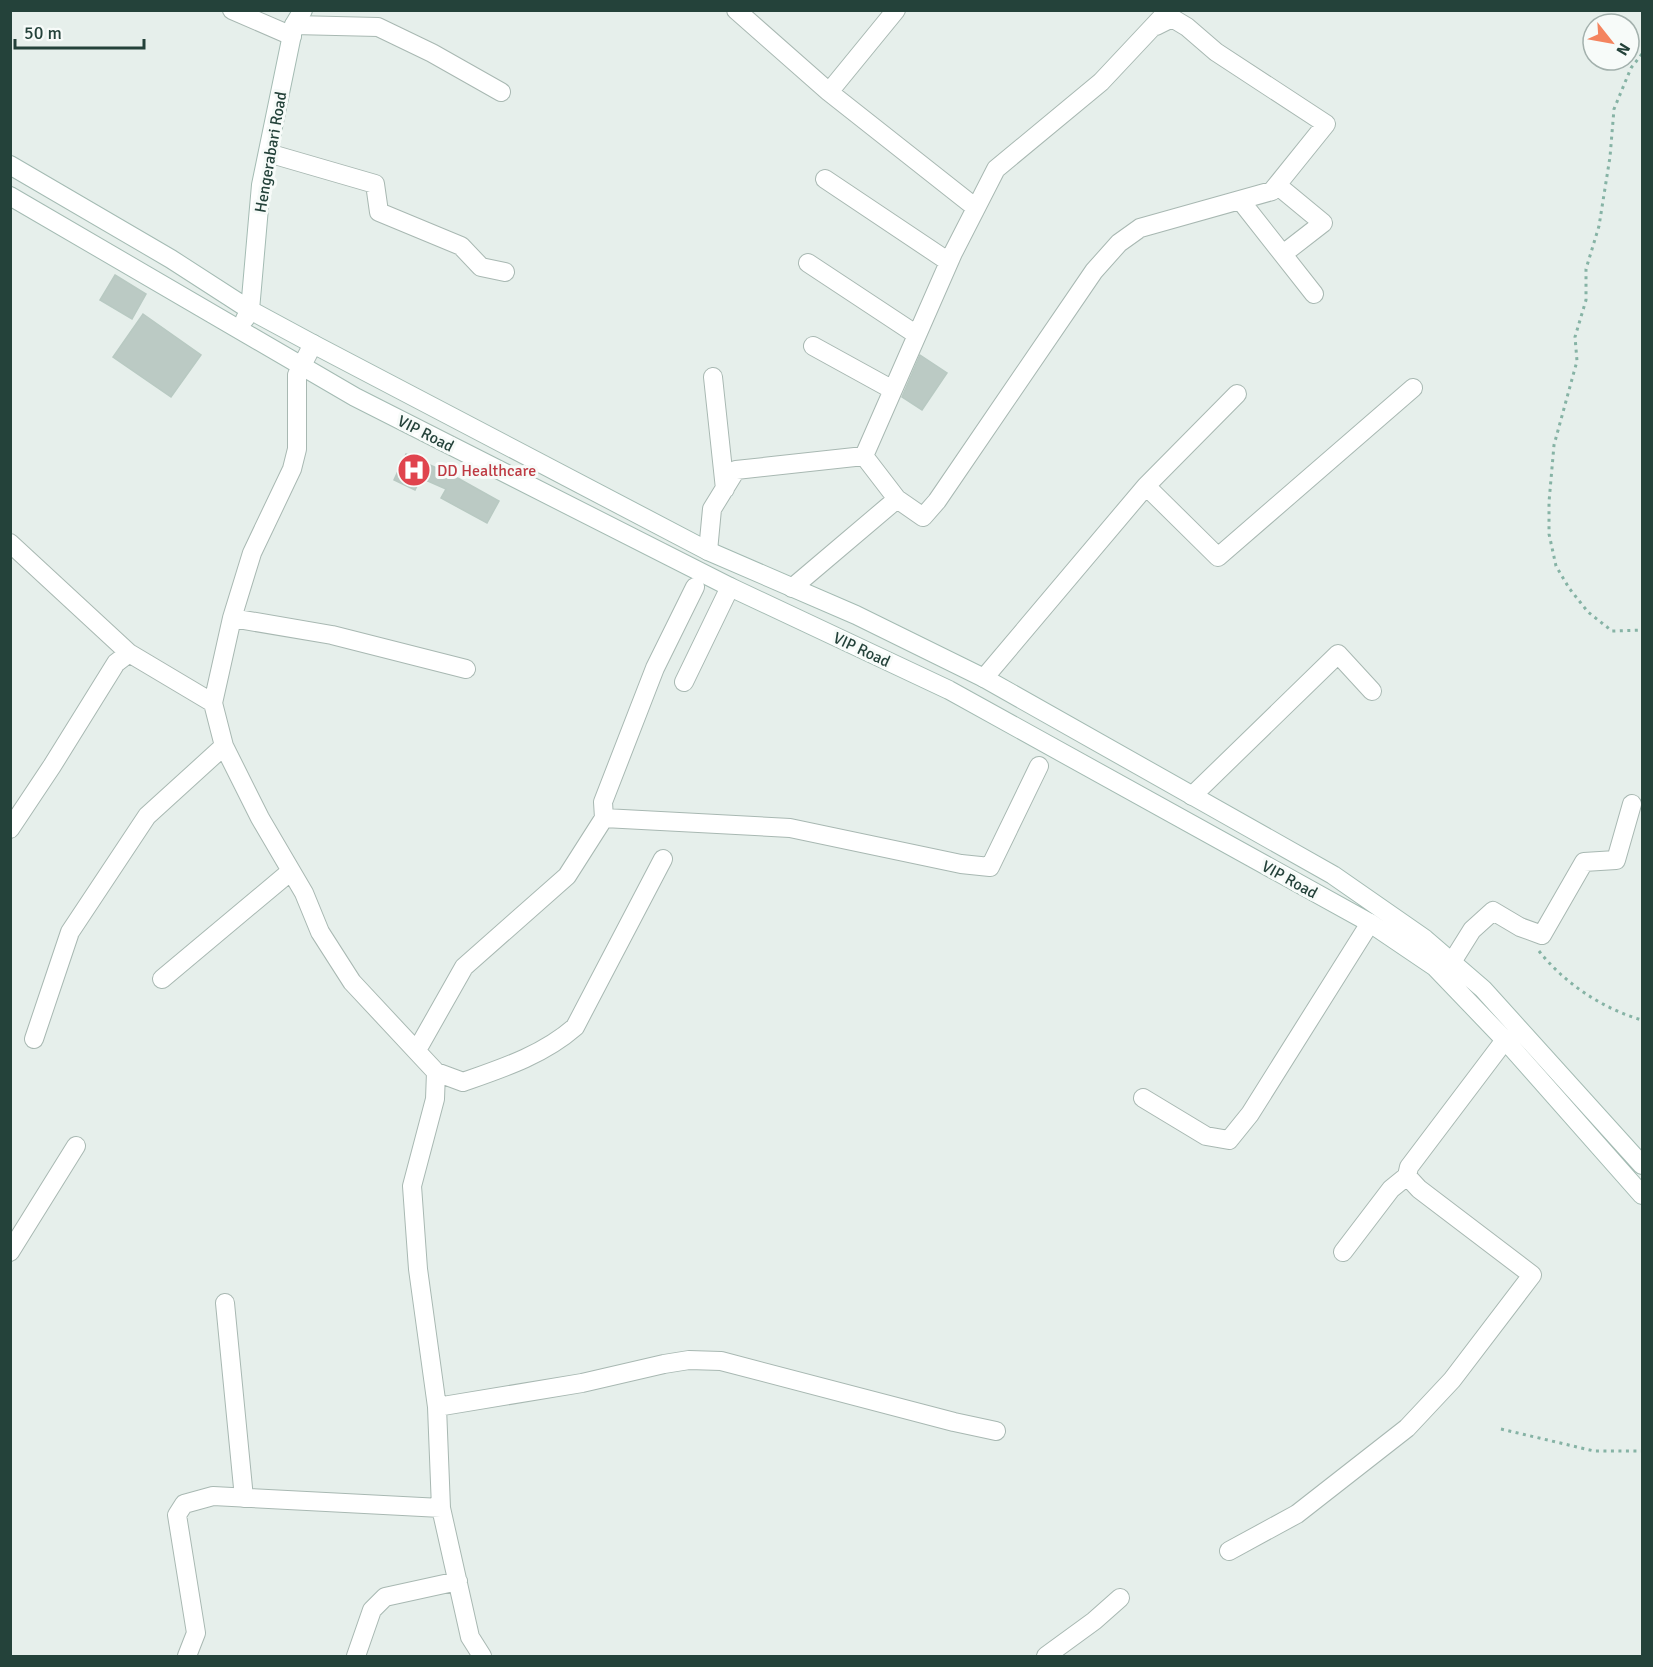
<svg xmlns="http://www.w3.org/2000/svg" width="1653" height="1667" font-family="Signika,sans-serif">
	<rect width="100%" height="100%" fill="#e6efeb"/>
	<!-- building -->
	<path fill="#bbcac4" stroke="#b8c9c2" stroke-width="1.5" d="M115,275L146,294L132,319L100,300Z
		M143,314L201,355L171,397L113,357Z
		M920,355L947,373L922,410L902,397Z
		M406,454L454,476L499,501L487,523L441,498L446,489L421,478L415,490L394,480Z"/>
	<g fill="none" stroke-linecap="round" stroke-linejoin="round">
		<!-- street casing -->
		<g stroke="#a8b8b2" stroke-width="20">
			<path id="street" d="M232,10L292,36
				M736,10L829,92L896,10
				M294,25L378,27L432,53L501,92
				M829,92L976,208
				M268,153L375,184L379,212L461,246L481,267L505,272
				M825,179L949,262
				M1277,185L1323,223L1283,254
				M1240,200L1314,294
				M808,263L917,335
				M313,344L297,375V449L292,469L252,553L232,618L213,703L224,746L260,818L304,893L320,932L352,982L436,1072L435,1099L412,1186L418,1269L437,1407L441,1508L470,1637L482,1656
				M813,346L893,390
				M713,377L725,489
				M1146,486L1237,394
				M897,499L923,517L937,501L1094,271L1119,243L1140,228L1272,191L1326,124L1216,52L1187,27L1172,18L1156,26
				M10,543L129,653
				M708,551L712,509L736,470L864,456
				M792,588L897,499L864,456L953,253L996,169L1101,82L1162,17
				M232,618L332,635L466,669
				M984,678L1146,486L1218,557L1413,388
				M684,682L730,587
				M1192,796L1338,654L1372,691
				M604,818L790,828L961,864L990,867L1039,766
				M10,829L52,766L116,663L129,653L213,703
				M1452,962L1472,930L1493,911L1520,927L1542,935L1584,862L1616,860L1632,804
				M162,979L291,871
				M34,1039L70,932L147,816L224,746
				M417,1050L464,967L567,876L604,818L603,802L655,668L695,587
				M436,1072L463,1082C503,1068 543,1055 575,1027L663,859
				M1143,1098L1206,1136L1229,1140L1250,1114L1370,923
				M10,1252L76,1146
				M1343,1252L1391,1189L1407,1176
				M225,1303L244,1498
				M437,1407L582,1383L664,1364L689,1360L721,1361L954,1422L996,1431
				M1229,1551L1297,1514L1407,1428L1452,1380L1532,1275L1419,1189L1407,1176L1409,1167L1505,1040
				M187,1656L196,1633L177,1515L184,1504L213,1496L441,1508
				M356,1656L372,1610L385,1597L458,1581
				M1046,1656L1094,1621L1120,1598"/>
		</g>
		<!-- secondary casing -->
		<g stroke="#a4bbb3" stroke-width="20">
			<path id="secondary" d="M10,165L171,259L250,310L313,344L708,551L856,615L984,678L1333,875L1425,939L1483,989L1642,1165
				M10,196L355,397L730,587L949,690L1370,923L1435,967L1505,1040L1642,1195
				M245,319L250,310L261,185L294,25L303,10"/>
		</g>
		<!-- path -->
		<path stroke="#86b3a5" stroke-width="3" stroke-dasharray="3 4.5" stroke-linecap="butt" d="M1642,54L1631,68L1614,109L1610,157L1599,226L1586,269V300L1575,337L1577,361L1554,445L1549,502V534L1556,566L1569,588L1588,612L1612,631L1642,630
			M1539,951C1564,983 1603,1009 1642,1020
			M1501,1429L1594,1451H1642"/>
		<!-- street -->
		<use href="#street" stroke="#fff" stroke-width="18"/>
		<!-- secondary -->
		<use href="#secondary" stroke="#fff" stroke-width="18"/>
	</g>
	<!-- icons -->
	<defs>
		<g id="hospital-disc" transform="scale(1.725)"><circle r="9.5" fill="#e0444e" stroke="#f7fbf9"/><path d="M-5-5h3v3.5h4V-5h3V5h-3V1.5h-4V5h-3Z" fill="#fff"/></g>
	</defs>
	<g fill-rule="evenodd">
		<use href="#hospital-disc" x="414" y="470"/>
	</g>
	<g text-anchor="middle" stroke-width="6" stroke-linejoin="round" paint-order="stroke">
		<!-- street labels -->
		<g font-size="16" fill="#24423a" stroke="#f7fbf9">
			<text transform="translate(270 152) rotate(-80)" y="6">Hengerabari Road</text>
			<text transform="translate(426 433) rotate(27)" y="6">VIP Road</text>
			<text transform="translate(862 649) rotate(25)" y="6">VIP Road</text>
			<text transform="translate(1290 879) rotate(29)" y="6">VIP Road</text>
		</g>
		<!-- health labels -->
		<g font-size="16" fill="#be3a42" stroke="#f7fbf9" text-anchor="start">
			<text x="437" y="476">DD Healthcare</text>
		</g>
	</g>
	<!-- border -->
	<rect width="1653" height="1667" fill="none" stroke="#24423a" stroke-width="24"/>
	<!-- north arrow -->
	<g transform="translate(1611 42) rotate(121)"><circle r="28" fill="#f7fbf9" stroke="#a3b1ad" stroke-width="1.5"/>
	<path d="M0-4.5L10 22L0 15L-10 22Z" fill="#f4845f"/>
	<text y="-9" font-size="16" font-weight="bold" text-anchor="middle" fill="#24423a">N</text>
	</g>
	<!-- scale -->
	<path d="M15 39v9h129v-9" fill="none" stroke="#24423a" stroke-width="3"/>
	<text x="24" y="39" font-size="18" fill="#24423a" stroke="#f7fbf9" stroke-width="4.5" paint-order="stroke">50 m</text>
</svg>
